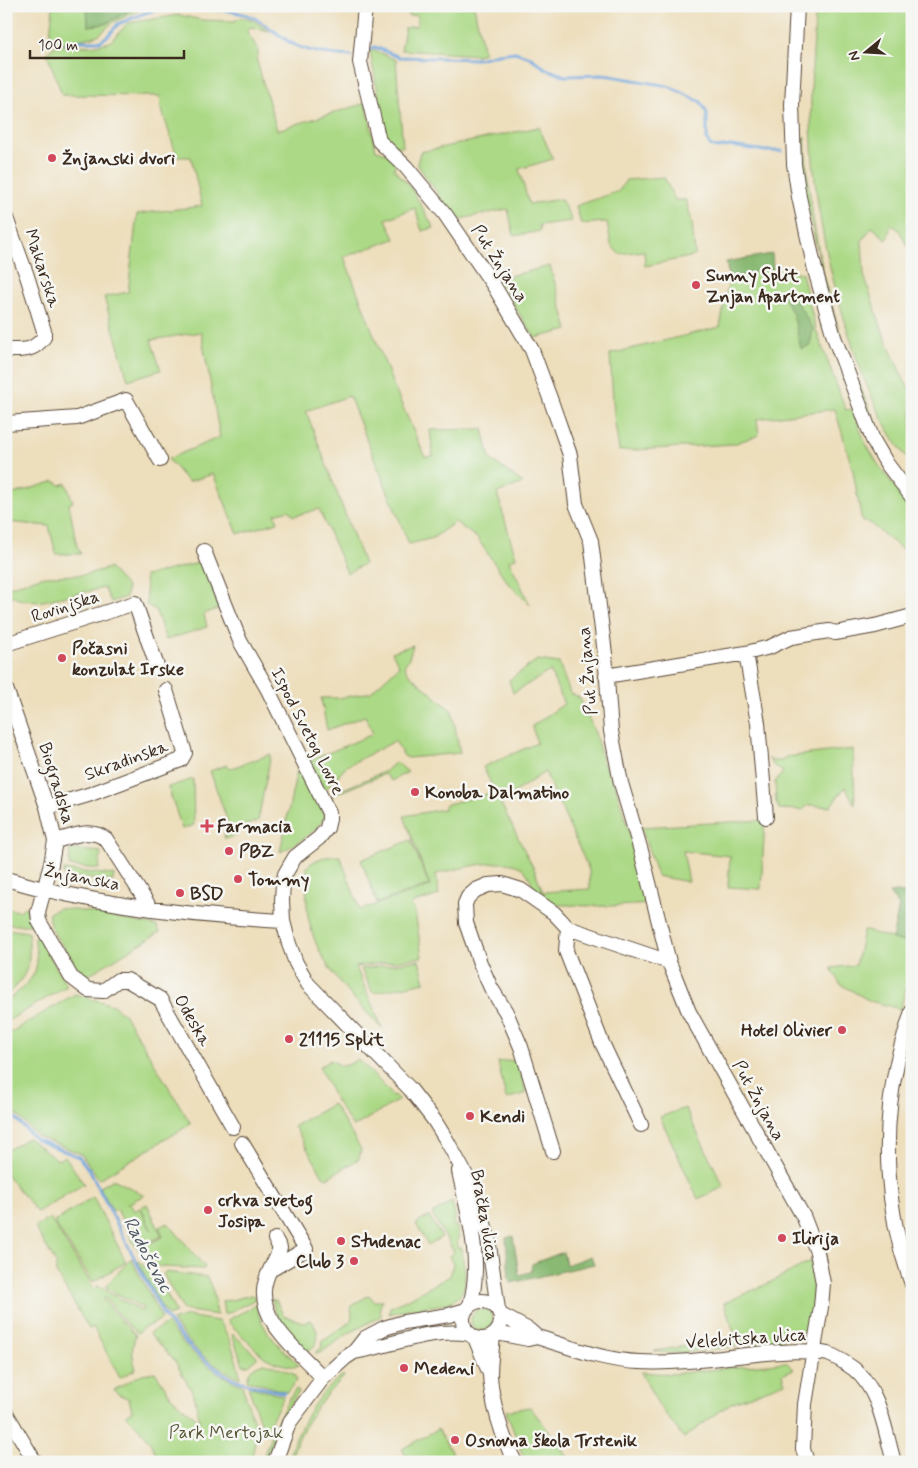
<svg xmlns="http://www.w3.org/2000/svg" width="918" height="1468" font-family="Mynerve,sans-serif">
	<rect width="100%" height="100%" fill="#f6f6f2"/>
	<filter id="ink" filterUnits="userSpaceOnUse"><feTurbulence type="fractalNoise" baseFrequency=".02" numOctaves="2"/><feDisplacementMap in="SourceGraphic" scale="10" xChannelSelector="R" yChannelSelector="G"/><feConvolveMatrix kernelMatrix="1 2 1 2 8 2 1 2 1" color-interpolation-filters="sRGB"/></filter>
	<filter id="wash" filterUnits="userSpaceOnUse"><feTurbulence type="fractalNoise" baseFrequency=".0096" numOctaves="4" result="noise"/><feDisplacementMap in="SourceGraphic" scale="20" xChannelSelector="R" yChannelSelector="G"/><feGaussianBlur stdDeviation="1.12" result="paint"/><feColorMatrix in="noise" values="0 0 0 0 0 0 0 0 0 0 0 0 0 0 0 0 0 1.4 0 .05"/><feComposite in="paint" operator="in"/></filter>
	<g filter="url(#wash)">
		<rect width="100%" height="100%" fill="#eddebc"/>
		<!-- green -->
		<path fill="#acd986" stroke="#748252" fill-rule="evenodd" d="M53,6H87L89,26L105,24L139,6H142V9L112,23L100,34L93,37L54,44L50,35Z
			M410,6H474L484,53L477,55L401,50L405,28L417,26V15L408,16Z
			M815,6H912V255L899,230L891,224L887,240L872,227L862,241L864,275L885,338L904,380L912,393V464C879,424 862,377 847,328C825,259 811,185 811,112C810,77 815,42 815,6Z
			M179,15L202,20L234,21L241,17L251,19L270,31L250,27L247,32L258,49V56L256,58L277,130L366,103L376,150L384,152L396,161L394,169L410,186L434,228L422,231L415,208L386,219L395,239L344,257L394,387L425,457L433,456L430,430L483,429L490,459L523,483L497,493L516,558L509,560L530,605L508,583L477,538L455,522L433,538L409,544L349,396L306,411L364,564L347,573L319,509L294,516L289,510L275,514L278,522L238,534L213,474L188,482L168,459L220,437L201,332L151,340L161,370L128,380L104,297L128,292L137,214L202,206L191,157H177L161,107L160,96L62,95L47,53L56,45L92,46L110,42L128,23Z
			M374,50L396,60L403,147L389,145L380,133L381,109L370,52Z
			M539,127L553,159L519,169L529,204L561,199L572,221L539,225L540,231L514,236L508,209L456,220L417,164L420,152Z
			M803,137H805C809,223 827,309 861,389C870,410 879,431 892,450L885,453L854,377L826,292L800,170Z
			M664,177L675,200H686L692,222L695,256L645,266L644,251L619,254L611,245L607,222L581,224L576,206L619,191L626,180Z
			M550,266L568,330L535,338L497,279Z
			M773,268L802,273L816,330L846,410L852,409L866,444L878,464L912,510V557L868,522H862L853,471L835,409L757,419L759,435L733,444L619,451L614,416L610,354L720,327L729,279Z
			M55,481L60,485L66,483L73,502L69,504L77,546L81,554H56L49,526L6,522V495L17,493Z
			M202,562L220,608L204,614L207,627L166,640L155,609L147,606L145,576Z
			M109,568L127,587L126,597L111,602L104,588L38,602L18,599L11,595L6,632V588L44,576L83,575Z
			M413,645L409,658L404,666L409,674L452,711L460,753L408,758L404,756L395,741L347,766L324,791L309,761L373,734L365,716L327,730L321,698H341L371,692L399,666L392,652Z
			M537,660L559,663L570,693L580,698L595,733L603,763L615,785L651,904C623,906 597,907 570,905C562,905 554,905 547,902C534,895 534,882 525,871C511,853 455,870 436,874L439,895L411,904L415,911L422,957L356,967L382,1028C353,998 320,967 310,925C305,907 307,886 307,867C317,857 327,856 340,856L360,910L430,886L404,816L444,809V805L495,792L483,767L537,743L532,726L564,704L550,671L513,693L509,680ZM545,772L589,870L590,889L543,892L535,871L500,802Z
			M853,749L855,805L845,787L830,807L809,805L802,810L779,809L776,802L775,782L783,772L773,765L768,758L772,761H782L785,757Z
			M271,754L258,821L235,829L237,835L225,839L224,834L231,831L210,771L227,765L229,769Z
			M299,760L325,817C314,834 297,844 280,852Z
			M396,762L408,772L391,781L385,774L335,794L331,798L334,811L330,810V798L334,793L386,771Z
			M193,779L194,825L182,829L168,787Z
			M765,820L761,889L728,887L730,856L683,851L689,882L657,876L641,827Z
			M411,840L429,885L377,903L361,860Z
			M70,849L101,852L99,869L69,866Z
			M64,870L114,875L113,881L64,876Z
			M24,907L27,908L31,925H16L6,923V909L20,911Z
			M59,908L90,912L157,926L160,932L85,977L72,963L73,960C65,947 46,929 49,913Z
			M6,929L28,932C31,962 30,975 6,995Z
			M863,930L912,944V971L900,1009L870,1001L840,984L831,968L856,965Z
			M36,933L67,986L6,1022V1001C19,992 37,978 37,961C37,951 33,943 36,933Z
			M419,960L425,982L373,993L361,969Z
			M75,994L113,1005L125,1015L191,1124L99,1179L81,1154L37,1136L7,1104L6,1101V1035Z
			M358,1059L388,1090L392,1096L394,1095L399,1100L353,1127L336,1101L319,1067L331,1060L341,1066L348,1065Z
			M517,1060L526,1093L506,1099L498,1062Z
			M333,1104L361,1149L359,1159L327,1178L323,1176L294,1126Z
			M685,1108L724,1187L698,1199L660,1117Z
			M28,1138L58,1160L65,1156L84,1184L37,1212L6,1174V1151Z
			M112,1180H115L144,1195L126,1205L130,1203L134,1211L140,1208L151,1230L141,1207L147,1204L162,1236L136,1248L117,1209L113,1211L100,1187Z
			M93,1197L126,1262L93,1282L54,1222Z
			M452,1202L456,1219L454,1220L455,1227H457L459,1240H457L458,1248H461C463,1260 467,1275 464,1287C459,1307 432,1305 416,1308C407,1309 398,1312 389,1314L390,1307L410,1298L450,1276L453,1264L449,1256L454,1252L432,1214Z
			M429,1216L442,1237L428,1245L416,1224Z
			M50,1218L89,1280L93,1289L97,1287L96,1285L142,1311L143,1308L105,1287L131,1258L162,1319L142,1329L138,1333L126,1323L105,1298L103,1299L124,1324L136,1335C131,1347 132,1357 136,1369L120,1378L93,1327L89,1329L55,1271L57,1270L55,1267L57,1265L35,1227Z
			M168,1223L205,1267L204,1269L164,1267L152,1265L138,1249L163,1237L159,1227Z
			M137,1260L158,1276L176,1313L168,1316L161,1306Z
			M811,1261C813,1280 820,1316 804,1331C793,1342 693,1352 673,1353C666,1353 660,1352 654,1351L736,1338L724,1303L767,1284Z
			M165,1272L207,1277L213,1291L217,1315L183,1310L163,1274Z
			M251,1295L255,1296L256,1299L226,1314H224L222,1301L232,1300Z
			M369,1295L374,1301H383L380,1306L381,1316L346,1335L320,1353H315L321,1348L323,1341L350,1322L352,1317L351,1306Z
			M272,1300H276L283,1315L305,1323L311,1320C319,1330 322,1345 307,1351C291,1335 277,1324 272,1300Z
			M257,1305C260,1331 281,1347 299,1365L294,1367L276,1363L264,1357L228,1322L229,1319Z
			M471 1320a11 11 0 1 1 22 0a11 11 0 1 1-22 0Z
			M187,1316L218,1321C228,1330 239,1365 240,1378C211,1367 190,1345 172,1321Z
			M167,1324C187,1349 212,1374 242,1385L257,1432L251,1462H161L146,1436L126,1415L132,1411L129,1399L118,1394L114,1390L142,1374L155,1372L173,1399L200,1421L194,1395L175,1361L149,1333Z
			M233,1334L257,1356V1358L249,1365H243L232,1335Z
			M786,1362L794,1369L782,1374L785,1383L731,1403L684,1438L659,1406L641,1372L670,1374Z
			M265,1363L293,1373L297,1380L287,1392L247,1380C248,1370 255,1365 265,1363Z
			M343,1375L344,1377C318,1401 300,1428 290,1462H287C298,1429 314,1395 343,1375Z
			M248,1386L284,1396L265,1432L262,1428Z
			M297,1389L299,1391C284,1413 273,1436 265,1462H262C269,1436 280,1413 295,1390Z
			M530,1407L553,1436L571,1462H527L521,1451L506,1411Z
			M438,1429L457,1462H409L402,1449Z"/>
		<!-- forest -->
		<path fill="#89b973" stroke="#627248" d="M87,6H139L105,24L88,26Z
			M772,254L773,268L729,279L726,262Z
			M787,285L813,329L810,346L801,349L793,314L781,294Z
			M896,892L912,894V944L892,939L899,906L889,893Z
			M513,1236L519,1275L531,1272L532,1264L563,1252L566,1265L591,1256L594,1264L511,1283L509,1279L506,1238Z"/>
		<g fill="none" stroke-linecap="round" stroke-linejoin="round">
			<!-- stream -->
			<path stroke="#6ea4dc" stroke-width="3" d="M195,6C214,12 233,8 252,17C268,24 281,39 297,46C314,53 333,55 351,56
				M66,44L77,41H101L110,34L118,24L145,13L168,6
				M367,50L375,47L399,57L478,59L498,54L515,52L530,57L546,69L565,76L605,75L668,86L701,102L707,113V140L710,145L716,148L731,146L766,151H782
				M6,1108L35,1139L79,1157L90,1171L163,1314C180,1338 202,1361 228,1376C244,1385 266,1388 284,1393"/>
		</g>
	</g>
	<g filter="url(#ink)">
		<g fill="none" stroke-linecap="round" stroke-linejoin="round">
			<!-- minor casing -->
			<g stroke="#564536" stroke-width="16">
				<path id="minor" d="M365,6L360,62L379,141L406,167L445,214L494,286L532,350L551,401L570,455L576,504L591,541L605,654L611,731L621,783L641,851L669,962L689,1012L804,1218L817,1252L823,1283L821,1307L805,1404L803,1449L807,1462
					M797,6L792,105L794,164L799,197L815,270L834,337L873,440L887,464L912,497
					M6,218L27,276L44,331V337C33,352 23,350 6,350
					M6,423L77,418L126,400L160,460
					M204,551L240,641L267,688L329,813V819L327,828L319,838L295,857L285,874L283,883L282,900L283,921L289,944L296,963L308,984L410,1089L434,1120L447,1141L473,1188L482,1216L488,1238L498,1309
					M6,644L135,603L158,669
					M746,653L758,723L766,817
					M606,676L746,653L770,647L791,637L829,631L835,633L875,626L912,616
					M6,689L47,807L55,841L51,864L38,912L39,921L71,977L88,990L103,991L118,980H127L160,999L233,1127
					M47,807L88,795L181,760L185,753L166,690
					M55,841C73,837 89,827 106,839L151,909
					M6,879C94,905 192,916 283,921
					M568,928L566,951L602,1043L641,1125
					M912,1011C907,1028 901,1045 897,1063C881,1135 886,1214 912,1284
					M242,1143L306,1249L272,1269
					M553,1151L521,1047L506,1012L491,988L480,963L466,923L465,904L468,897L476,890L488,885L502,884L521,890L554,913L568,928L669,962
					M459,1171C468,1215 483,1261 470,1305
					M275,1239L280,1248C276,1260 269,1269 266,1280C253,1318 301,1353 323,1378
					M463 1320a19 19 0 1 1 38 0a19 19 0 1 1-38 0Z
					M501,1315L529,1330L537,1337C570,1347 604,1361 639,1362C678,1364 718,1358 756,1354C779,1352 806,1349 828,1354C837,1357 847,1364 854,1369C880,1390 885,1431 894,1462
					M496,1333L528,1339L537,1337
					M493,1336C492,1348 490,1363 490,1375C491,1400 503,1440 515,1462
					M475,1338L490,1374
					M354,1352C392,1346 431,1327 470,1334
					M6,1413L35,1462
					M275,1462L289,1423L323,1378L345,1358L354,1352L365,1338L384,1328L404,1322L449,1315L466,1310"/>
			</g>
			<!-- minor -->
			<use href="#minor" stroke="#fff" stroke-width="14"/>
		</g>
	</g>
	<!-- markers -->
	<g fill="#d1495b" stroke="#f6f6f2" stroke-width="2">
		<circle cx="52" cy="158" r="5"/>
		<circle cx="696" cy="285" r="5"/>
		<circle cx="62" cy="658" r="5"/>
		<circle cx="415" cy="792" r="5"/>
		<path d="M204.5 818.5h5v5h5v5h-5v5h-5v-5h-5v-5h5z"/>
		<circle cx="229" cy="851" r="5"/>
		<circle cx="238" cy="879" r="5"/>
		<circle cx="180" cy="893" r="5"/>
		<circle cx="842" cy="1030" r="5"/>
		<circle cx="289" cy="1039" r="5"/>
		<circle cx="470" cy="1116" r="5"/>
		<circle cx="208" cy="1210" r="5"/>
		<circle cx="782" cy="1238" r="5"/>
		<circle cx="341" cy="1241" r="5"/>
		<circle cx="354" cy="1261" r="5"/>
		<circle cx="404" cy="1368" r="5"/>
		<circle cx="455" cy="1440" r="5"/>
	</g>
	<g text-anchor="middle" stroke-width="5" stroke-linejoin="round" paint-order="stroke">
		<!-- poi labels -->
		<g font-size="18" font-weight="bold" fill="#3b2a1e" stroke="#f6f6f2" text-anchor="start">
			<text x="62" y="164">Žnjanski dvori</text>
			<text x="706" y="281">Sunny Split<tspan x="706" dy="21">Znjan Apartment</tspan></text>
			<text x="72" y="654">Počasni<tspan x="72" dy="21">konzulat Irske</tspan></text>
			<text x="425" y="798">Konoba Dalmatino</text>
			<text x="217" y="832">Farmacia</text>
			<text x="239" y="857">PBZ</text>
			<text x="248" y="885">Tommy</text>
			<text x="190" y="899">BSD</text>
			<text x="832" y="1036" text-anchor="end">Hotel Olivier</text>
			<text x="299" y="1045">21115 Split</text>
			<text x="480" y="1122">Kendi</text>
			<text x="218" y="1206">crkva svetog<tspan x="218" dy="21">Josipa</tspan></text>
			<text x="792" y="1244">Ilirija</text>
			<text x="351" y="1247">Studenac</text>
			<text x="344" y="1267" text-anchor="end">Club 3</text>
			<text x="414" y="1374">Medeni</text>
			<text x="465" y="1446">Osnovna škola Trstenik</text>
		</g>
		<!-- street labels -->
		<g font-size="18" fill="#3b2a1e" stroke="#f6f6f2">
			<text transform="translate(500 263) rotate(57)" y="6">Put Žnjana</text>
			<text transform="translate(43 268) rotate(72)" y="6">Makarska</text>
			<text transform="translate(65 606) rotate(-18)" y="6">Rovinjska</text>
			<text transform="translate(587 671) rotate(-95)" y="6">Put Žnjana</text>
			<text transform="translate(308 731) rotate(63)" y="6">Ispod Svetog Lovre</text>
			<text transform="translate(126 760) rotate(-20)" y="6">Skradinska</text>
			<text transform="translate(57 783) rotate(73)" y="6">Biogradska</text>
			<text transform="translate(82 877) rotate(11)" y="6">Žnjanska</text>
			<text transform="translate(193 1020) rotate(60)" y="6">Odeska</text>
			<text transform="translate(759 1100) rotate(61)" y="6">Put Žnjana</text>
			<text transform="translate(485 1215) rotate(80)" y="6">Bračka ulica</text>
			<text transform="translate(746 1338) rotate(-4)" y="6">Velebitska ulica</text>
		</g>
		<!-- park labels -->
		<g font-size="18" fill="#575638" stroke="#f6f6f2">
			<text x="226" y="1438">Park Mertojak</text>
		</g>
		<!-- water labels -->
		<g font-size="19" font-style="italic" fill="#4d5560" stroke="#f6f6f2">
			<text transform="translate(149 1254) rotate(62)" y="7">Radoševac</text>
		</g>
	</g>
	<!-- margin -->
	<rect width="918" height="1468" fill="none" stroke="#f6f6f2" stroke-width="25"/>
	<!-- north arrow -->
	<g transform="translate(866 52) rotate(252)" stroke="#f6f6f2" stroke-width="4" paint-order="stroke">
	<path d="M0-4L9 19L0 12L-9 19Z" fill="#3b2a1e"/>
	<text y="-8" font-size="14" font-weight="bold" text-anchor="middle" fill="#3b2a1e">N</text>
	</g>
	<!-- scale -->
	<path d="M30 50v8h154v-8" fill="none" stroke="#3b2a1e" stroke-width="2.5"/>
	<text x="38" y="50" font-size="15" fill="#3b2a1e" stroke="#f6f6f2" stroke-width="4" paint-order="stroke">100 m</text>
</svg>
